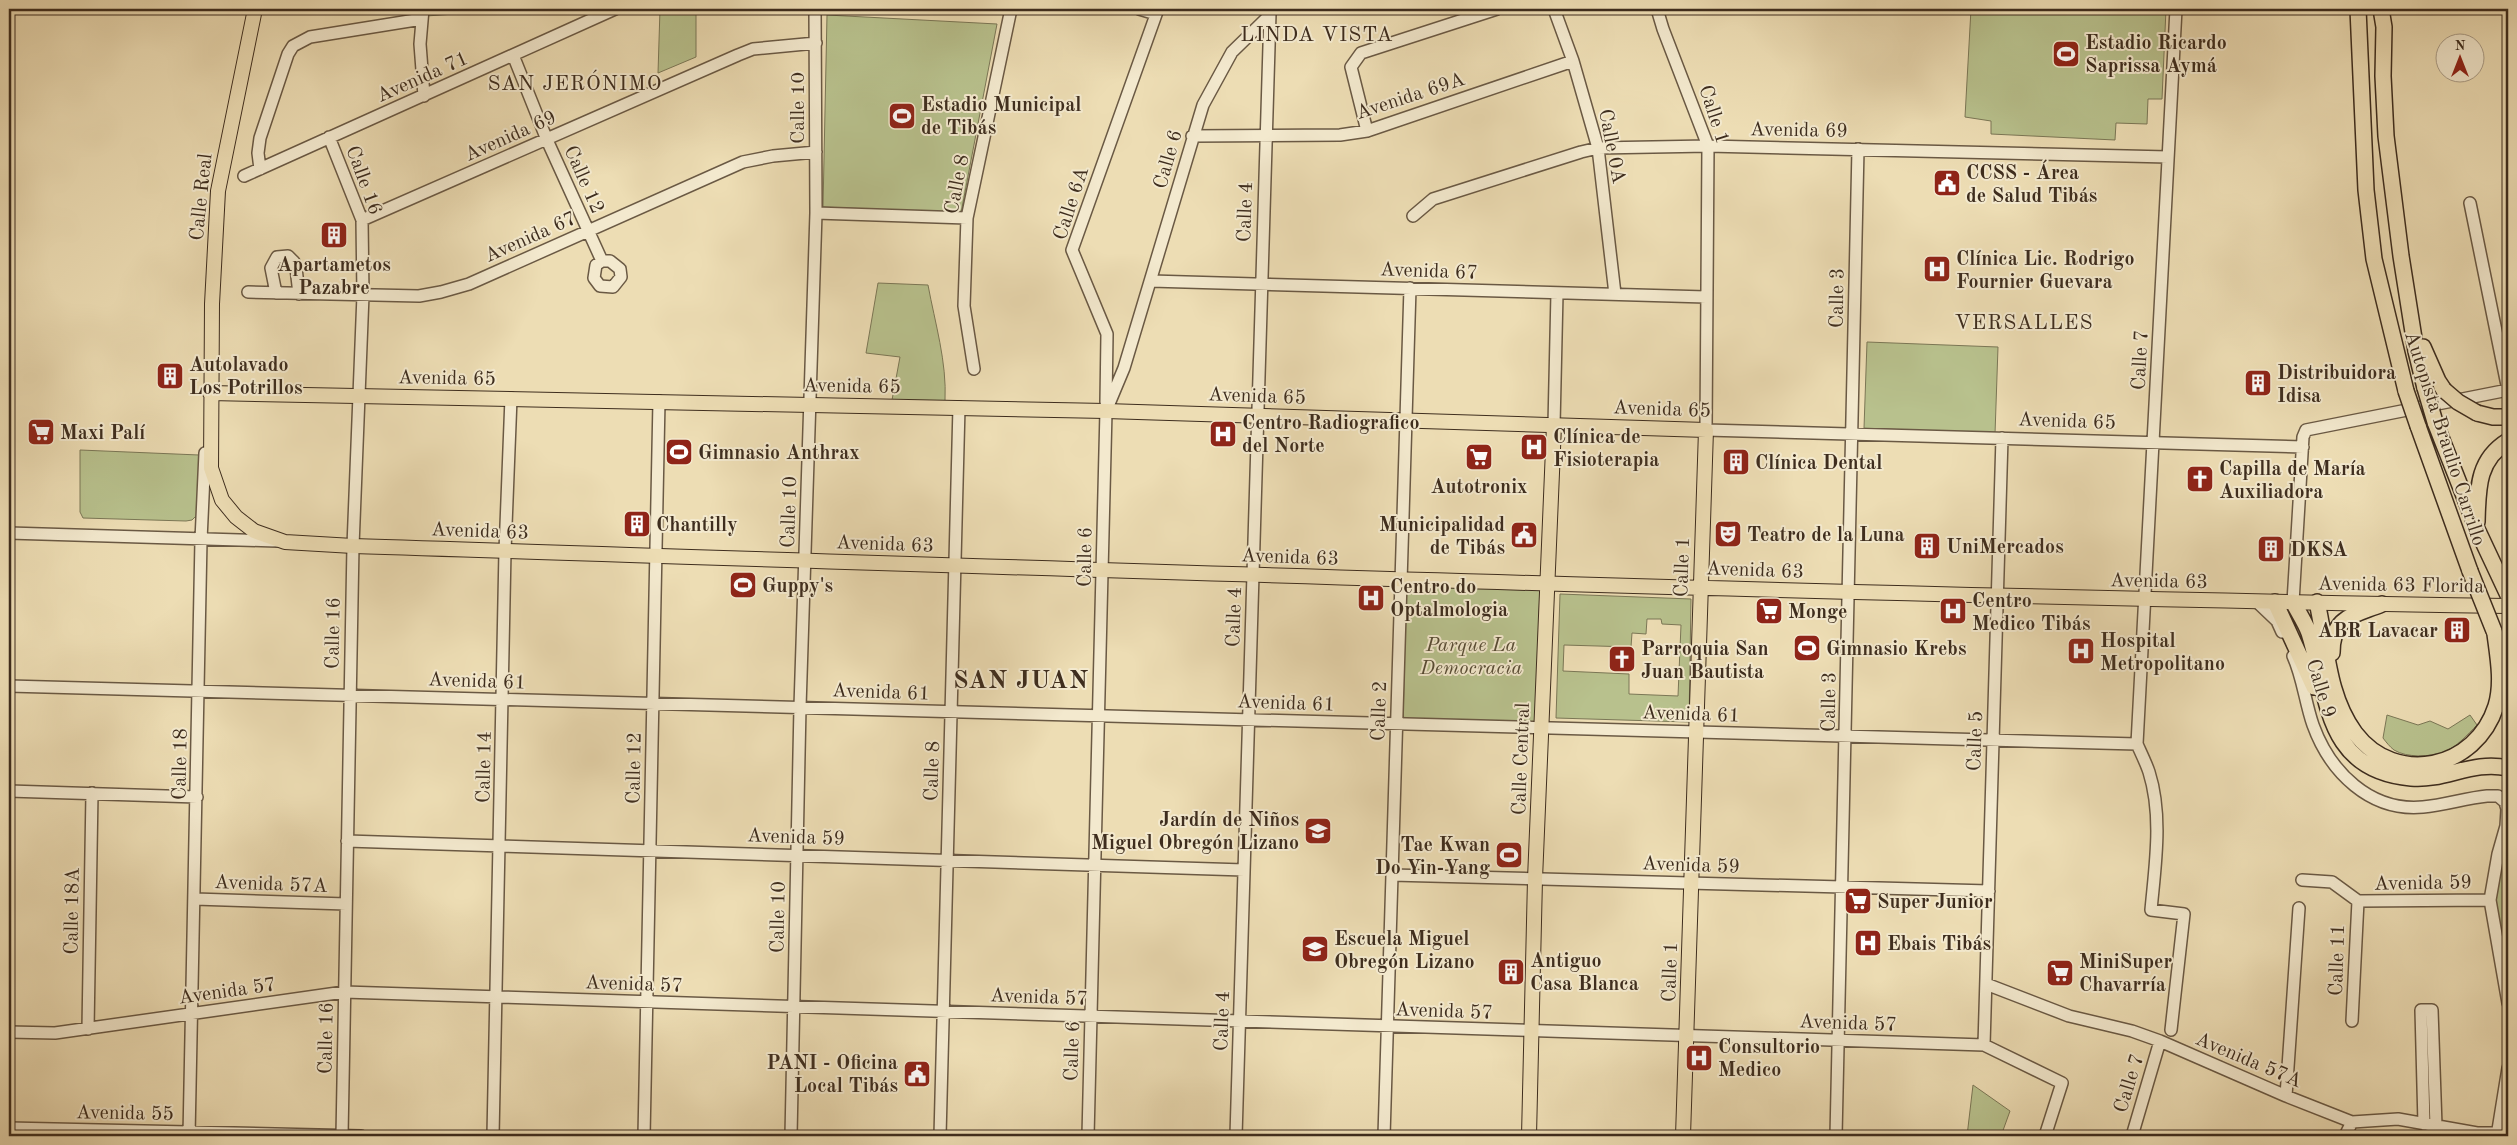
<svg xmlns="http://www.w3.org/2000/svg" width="2517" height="1145" font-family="'Old Standard TT',serif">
	<rect width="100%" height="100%" fill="#edddb4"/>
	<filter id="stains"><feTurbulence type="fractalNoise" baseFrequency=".004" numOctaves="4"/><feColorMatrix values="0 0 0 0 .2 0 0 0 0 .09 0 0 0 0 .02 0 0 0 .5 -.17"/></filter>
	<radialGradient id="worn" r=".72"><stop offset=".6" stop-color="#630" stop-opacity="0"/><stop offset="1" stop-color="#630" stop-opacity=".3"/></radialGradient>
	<!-- green -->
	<path fill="#b8c18d" stroke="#7b7756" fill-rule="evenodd" d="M427,9H454L455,14L426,16Z
		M660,9H696V57L658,73Z
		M1971,9H2166L2162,99H2148L2147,124L2116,123L2115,140L1991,134V121L1965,117Z
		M827,15L997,24L961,213L823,207Z
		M878,283L928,285C935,323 947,362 945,401L892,400L900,357L866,353Z
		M1867,342L1998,347L1995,434L1864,428Z
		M80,450L199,455L198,514L192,520L186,521L83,518L80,512Z
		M1406,583L1540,589L1535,728L1403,724Z
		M1560,594L1691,599L1689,722L1556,718ZM1647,619H1661L1662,624L1681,625L1678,696L1629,694V674L1563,671L1564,645L1631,647L1632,633L1646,634Z
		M2387,715L2418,725L2430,721L2448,729L2470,715L2477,725C2468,734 2457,747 2444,752C2430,757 2407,758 2394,750C2390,747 2386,742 2383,738Z
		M2507,833L2508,836V972L2493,899Z
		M1973,1085L2010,1111L2001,1136H1967Z"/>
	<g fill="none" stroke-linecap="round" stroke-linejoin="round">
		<!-- minor casing -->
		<g stroke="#6a5944" stroke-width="14">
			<path id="minor" d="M423,9L420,44L424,96
				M1139,9L1156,14
				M1554,9L1573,61L1598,148L1615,294
				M1657,9L1663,29L1708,146L1706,430L2303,447
				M513,55L547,140L602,261L596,265L594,278L600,286L613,287L621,277L620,269L610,261H602
				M1367,131L1351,67L1361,53L1497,9
				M1192,136L1340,135L1367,131L1573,61
				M329,137L362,220L363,295L353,546L342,1136
				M260,169L258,153L260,138L288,54L293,46L310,37L422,19
				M244,176L615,9
				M2470,203L2508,390
				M816,213L967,218
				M1413,216L1433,199L1581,152L1598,148L1708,146L2168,157
				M362,220L738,55L753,49L816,43
				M1151,281L1706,297
				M248,292L419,296L441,292L469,284L743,162L773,156L816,152
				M276,293L271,268L277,257L288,256L294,262L296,268L299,294
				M974,369L964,306L967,218L1011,9
				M1106,402L1107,334L1072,250L1158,9
				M1554,425L1557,293
				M9,533L276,541
				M2256,601L2277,621L2282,632
				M2293,602L2303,437L2306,430L2508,390
				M2293,656C2303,678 2305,702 2313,725C2330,772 2370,812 2423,807C2445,805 2466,798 2487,796H2498L2505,802L2507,809L2506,826L2498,854L2490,900L2508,1003
				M9,686L2137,744
				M9,791L197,797
				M347,841L1244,870
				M1392,875L1989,891
				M2302,880L2332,882L2358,901L2490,900
				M195,899L346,904
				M1986,984L2069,1016L2132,1031L2160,1041L2286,1096L2352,1122L2398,1119L2477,1133H2496L2503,1136
				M2352,1021L2358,901
				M88,1029L92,793
				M2171,1030L2184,914L2151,910C2155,866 2163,816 2149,772C2146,763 2141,753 2137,744L2176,9
				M9,1032L55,1033L344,992L1984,1045L2062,1083L2045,1136
				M1984,1045L2002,438
				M2286,1096L2299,908
				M2424,1124L2421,1010H2432L2436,1126
				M9,1128L361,1136
				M189,1136L201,540L205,453
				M493,1136L505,551L511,398
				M644,1136L659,401
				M791,1136L800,707L816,213L815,9
				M940,1136L959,407
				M1088,1136L1106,411L1124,368L1203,105L1232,52L1269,16
				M1236,1136L1270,13
				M1384,1136L1410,288
				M1836,1136L1858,149
				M2132,1136L2160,1041
				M2345,1136L2352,1122
				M2497,1136L2508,1068"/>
		</g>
		<!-- major casing -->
		<g stroke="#3e2d1e" stroke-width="16">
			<path id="major" d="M255,9L218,191L212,304L211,468L222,500L236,517L254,531L285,542L353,546C1071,569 1790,594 2508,606
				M210,393L1106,411L1706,430L1683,1136
				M1529,1136L1535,879L1554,425"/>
		</g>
		<!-- highway casing -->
		<g stroke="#3e2d1e" stroke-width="18">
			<path id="highway" d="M2358,9L2366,190L2374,259L2406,391
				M2381,9L2384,27L2383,76L2386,136L2401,256L2416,351L2425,388
				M2423,347L2438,381L2444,390
				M2477,413L2493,417H2508
				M2435,422L2477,529L2508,595
				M2418,426L2470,571
				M2477,522C2478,489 2477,460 2508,441
				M2275,602L2314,687
				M2293,602C2298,612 2305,622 2309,633C2329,696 2323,770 2411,778C2446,781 2472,760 2508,768
				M2317,602C2327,646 2327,695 2355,733C2396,787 2476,769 2496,706C2503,683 2498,657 2495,634
				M2332,653C2332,616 2353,616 2382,604"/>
		</g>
		<!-- minor -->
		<use href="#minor" stroke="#f3e9ce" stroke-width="11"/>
		<!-- major -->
		<use href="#major" stroke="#edddb4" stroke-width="14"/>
		<!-- highway -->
		<use href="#highway" stroke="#edddb4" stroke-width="15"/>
		<!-- highway-bridge casing -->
		<g stroke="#3e2d1e" stroke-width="18" stroke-linecap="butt">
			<path id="highway-bridge" d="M2425,388L2435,422
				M2444,390L2458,402L2477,413
				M2406,391L2418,426
				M2470,571L2494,631"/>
		</g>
		<!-- highway-bridge -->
		<use href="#highway-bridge" stroke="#edddb4" stroke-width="15"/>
	</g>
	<!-- icons -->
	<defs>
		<g id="stadium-square" transform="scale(1.4375)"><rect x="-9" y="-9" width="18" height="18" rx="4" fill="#8f2418" stroke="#f3e9ce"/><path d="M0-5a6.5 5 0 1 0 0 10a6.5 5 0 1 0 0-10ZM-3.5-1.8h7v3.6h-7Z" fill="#fff"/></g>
		<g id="civic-square" transform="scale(1.4375)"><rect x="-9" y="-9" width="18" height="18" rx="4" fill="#8f2418" stroke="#f3e9ce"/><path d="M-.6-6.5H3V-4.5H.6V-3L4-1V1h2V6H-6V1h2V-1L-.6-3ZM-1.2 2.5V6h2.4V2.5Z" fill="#fff"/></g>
		<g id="building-square" transform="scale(1.4375)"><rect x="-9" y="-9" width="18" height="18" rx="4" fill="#8f2418" stroke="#f3e9ce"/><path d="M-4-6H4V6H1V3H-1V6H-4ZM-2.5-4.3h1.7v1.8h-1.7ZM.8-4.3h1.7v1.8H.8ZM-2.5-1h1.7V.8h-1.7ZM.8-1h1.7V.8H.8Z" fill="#fff"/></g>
		<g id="hospital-square" transform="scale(1.4375)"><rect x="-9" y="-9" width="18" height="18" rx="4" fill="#8f2418" stroke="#f3e9ce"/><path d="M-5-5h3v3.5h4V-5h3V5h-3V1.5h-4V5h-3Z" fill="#fff"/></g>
		<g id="supermarket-square" transform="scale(1.4375)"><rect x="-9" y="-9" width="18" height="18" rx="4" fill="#8f2418" stroke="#f3e9ce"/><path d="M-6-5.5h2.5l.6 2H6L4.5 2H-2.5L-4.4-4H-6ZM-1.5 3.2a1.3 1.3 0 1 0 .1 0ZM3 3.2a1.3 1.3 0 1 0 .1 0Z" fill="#fff"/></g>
		<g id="church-square" transform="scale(1.4375)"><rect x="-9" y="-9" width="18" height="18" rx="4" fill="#8f2418" stroke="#f3e9ce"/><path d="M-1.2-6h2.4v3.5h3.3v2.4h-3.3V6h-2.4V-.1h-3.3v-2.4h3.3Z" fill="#fff"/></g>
		<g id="theatre-square" transform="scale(1.4375)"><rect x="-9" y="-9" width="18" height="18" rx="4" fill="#8f2418" stroke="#f3e9ce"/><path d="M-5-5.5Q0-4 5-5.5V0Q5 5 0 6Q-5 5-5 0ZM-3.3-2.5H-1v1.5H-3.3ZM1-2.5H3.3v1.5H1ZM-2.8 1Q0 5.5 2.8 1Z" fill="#fff"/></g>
		<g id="school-square" transform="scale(1.4375)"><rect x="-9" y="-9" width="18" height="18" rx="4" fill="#8f2418" stroke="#f3e9ce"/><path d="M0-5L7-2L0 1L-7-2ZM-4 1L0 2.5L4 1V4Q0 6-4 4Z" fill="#fff"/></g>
	</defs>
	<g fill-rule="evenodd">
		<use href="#stadium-square" x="2066" y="54"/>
		<use href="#stadium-square" x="902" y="116"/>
		<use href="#civic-square" x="1947" y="183"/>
		<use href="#building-square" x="334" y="235"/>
		<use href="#hospital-square" x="1937" y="269"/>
		<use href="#building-square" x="170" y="376"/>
		<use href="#building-square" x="2258" y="383"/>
		<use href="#supermarket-square" x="41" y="432"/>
		<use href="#hospital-square" x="1223" y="434"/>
		<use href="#hospital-square" x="1534" y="447"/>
		<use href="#stadium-square" x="679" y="452"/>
		<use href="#supermarket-square" x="1479" y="457"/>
		<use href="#building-square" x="1736" y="462"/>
		<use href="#church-square" x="2200" y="479"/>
		<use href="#building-square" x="637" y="524"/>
		<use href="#theatre-square" x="1728" y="534"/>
		<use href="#civic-square" x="1524" y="535"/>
		<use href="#building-square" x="1927" y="546"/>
		<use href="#building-square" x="2271" y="549"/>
		<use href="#stadium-square" x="743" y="585"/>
		<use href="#hospital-square" x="1371" y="598"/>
		<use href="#supermarket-square" x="1769" y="611"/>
		<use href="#hospital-square" x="1953" y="611"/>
		<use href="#building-square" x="2457" y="630"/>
		<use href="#stadium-square" x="1807" y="648"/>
		<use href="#hospital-square" x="2081" y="651"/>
		<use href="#church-square" x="1622" y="659"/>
		<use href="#school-square" x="1318" y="831"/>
		<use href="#stadium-square" x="1509" y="855"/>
		<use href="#supermarket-square" x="1858" y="901"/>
		<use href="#hospital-square" x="1868" y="943"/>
		<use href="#school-square" x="1315" y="949"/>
		<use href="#building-square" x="1511" y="972"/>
		<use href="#supermarket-square" x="2060" y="973"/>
		<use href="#hospital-square" x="1699" y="1058"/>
		<use href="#civic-square" x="917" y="1074"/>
	</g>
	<g text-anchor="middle" stroke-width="4" stroke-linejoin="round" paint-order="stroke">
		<!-- poi labels -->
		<g font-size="20" font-weight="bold" fill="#3e2d1e" stroke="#f3e9ce" text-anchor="start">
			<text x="2085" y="49">Estadio Ricardo<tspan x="2085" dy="23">Saprissa Aymá</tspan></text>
			<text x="921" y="111">Estadio Municipal<tspan x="921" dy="23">de Tibás</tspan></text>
			<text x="1966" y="179">CCSS - Área<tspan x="1966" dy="23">de Salud Tibás</tspan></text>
			<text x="1956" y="265">Clínica Lic. Rodrigo<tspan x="1956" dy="23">Fournier Guevara</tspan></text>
			<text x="334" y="271" text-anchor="middle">Apartametos<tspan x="334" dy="23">Pazabre</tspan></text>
			<text x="189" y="371">Autolavado<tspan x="189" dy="23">Los Potrillos</tspan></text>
			<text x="2277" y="379">Distribuidora<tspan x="2277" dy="23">Idisa</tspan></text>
			<text x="1242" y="429">Centro Radiografico<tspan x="1242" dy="23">del Norte</tspan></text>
			<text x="60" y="439">Maxi Palí</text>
			<text x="1553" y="443">Clínica de<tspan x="1553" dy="23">Fisioterapia</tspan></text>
			<text x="698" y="459">Gimnasio Anthrax</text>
			<text x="1755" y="469">Clínica Dental</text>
			<text x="2219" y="475">Capilla de María<tspan x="2219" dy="23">Auxiliadora</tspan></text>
			<text x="1479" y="493" text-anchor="middle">Autotronix</text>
			<text x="656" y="531">Chantilly</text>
			<text x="1505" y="531" text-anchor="end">Municipalidad<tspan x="1505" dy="23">de Tibás</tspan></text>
			<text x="1747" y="541">Teatro de la Luna</text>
			<text x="1946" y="553">UniMercados</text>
			<text x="2290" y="556">DKSA</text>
			<text x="762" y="592">Guppy's</text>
			<text x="1390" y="593">Centro do<tspan x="1390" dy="23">Optalmologia</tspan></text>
			<text x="1972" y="607">Centro<tspan x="1972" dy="23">Medico Tibás</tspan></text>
			<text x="1788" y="618">Monge</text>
			<text x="2438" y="637" text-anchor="end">ABR Lavacar</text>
			<text x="2100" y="647">Hospital<tspan x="2100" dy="23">Metropolitano</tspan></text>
			<text x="1641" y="655">Parroquia San<tspan x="1641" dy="23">Juan Bautista</tspan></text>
			<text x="1826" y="655">Gimnasio Krebs</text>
			<text x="1299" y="826" text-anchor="end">Jardín de Niños<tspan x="1299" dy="23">Miguel Obregón Lizano</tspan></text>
			<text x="1490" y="851" text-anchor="end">Tae Kwan<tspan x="1490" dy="23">Do Yin-Yang</tspan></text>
			<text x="1877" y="908">Super Junior</text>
			<text x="1334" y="945">Escuela Miguel<tspan x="1334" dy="23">Obregón Lizano</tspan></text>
			<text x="1887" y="950">Ebais Tibás</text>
			<text x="1530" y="967">Antiguo<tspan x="1530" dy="23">Casa Blanca</tspan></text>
			<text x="2079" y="968">MiniSuper<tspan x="2079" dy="23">Chavarría</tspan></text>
			<text x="1718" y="1053">Consultorio<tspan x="1718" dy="23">Medico</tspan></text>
			<text x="898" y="1069" text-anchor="end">PANI - Oficina<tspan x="898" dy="23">Local Tibás</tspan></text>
		</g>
		<!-- street labels -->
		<g font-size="20" fill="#3e2d1e" stroke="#f3e9ce">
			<text transform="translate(422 76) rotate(-24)" y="7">Avenida 71</text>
			<text transform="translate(1410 95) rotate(-18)" y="7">Avenida 69A</text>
			<text transform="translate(797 108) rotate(-90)" y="7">Calle 10</text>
			<text transform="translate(1715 114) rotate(72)" y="7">Calle 1</text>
			<text transform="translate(1799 129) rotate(1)" y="7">Avenida 69</text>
			<text transform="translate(510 135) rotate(-24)" y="7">Avenida 69</text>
			<text transform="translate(1613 146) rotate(79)" y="7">Calle 0A</text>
			<text transform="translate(1167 159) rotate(-74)" y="7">Calle 6</text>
			<text transform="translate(585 179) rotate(66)" y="7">Calle 12</text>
			<text transform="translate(365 180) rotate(70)" y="7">Calle 16</text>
			<text transform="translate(956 184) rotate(-79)" y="7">Calle 8</text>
			<text transform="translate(200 197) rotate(-84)" y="7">Calle Real</text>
			<text transform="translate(1070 203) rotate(-72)" y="7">Calle 6A</text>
			<text transform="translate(1244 212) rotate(-88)" y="7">Calle 4</text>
			<text transform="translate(530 236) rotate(-24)" y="7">Avenida 67</text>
			<text transform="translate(1429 270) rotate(2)" y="7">Avenida 67</text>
			<text transform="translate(1836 298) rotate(-89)" y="7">Calle 3</text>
			<text transform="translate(2139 360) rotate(-87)" y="7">Calle 7</text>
			<text transform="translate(447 377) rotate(1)" y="7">Avenida 65</text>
			<text transform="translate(852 385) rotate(1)" y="7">Avenida 65</text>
			<text transform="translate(1257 395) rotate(2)" y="7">Avenida 65</text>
			<text transform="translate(1662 408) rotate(2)" y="7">Avenida 65</text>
			<text transform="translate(2067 420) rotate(2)" y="7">Avenida 65</text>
			<text transform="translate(2446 438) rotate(72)" y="7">Autopista Braulio Carrillo</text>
			<text transform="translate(788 512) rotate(-88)" y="7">Calle 10</text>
			<text transform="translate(480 530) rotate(2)" y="7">Avenida 63</text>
			<text transform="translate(885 543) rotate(2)" y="7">Avenida 63</text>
			<text transform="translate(1290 556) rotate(2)" y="7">Avenida 63</text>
			<text transform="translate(1084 557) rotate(-89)" y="7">Calle 6</text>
			<text transform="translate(1681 567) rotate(-88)" y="7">Calle 1</text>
			<text transform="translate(1755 569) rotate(2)" y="7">Avenida 63</text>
			<text transform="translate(2159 580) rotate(1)" y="7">Avenida 63</text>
			<text transform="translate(2401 584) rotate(1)" y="7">Avenida 63 Florida</text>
			<text transform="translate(1233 617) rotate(-88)" y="7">Calle 4</text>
			<text transform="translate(332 633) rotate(-89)" y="7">Calle 16</text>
			<text transform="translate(477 680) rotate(2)" y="7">Avenida 61</text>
			<text transform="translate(2322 688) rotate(73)" y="7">Calle 9</text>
			<text transform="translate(881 691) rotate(2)" y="7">Avenida 61</text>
			<text transform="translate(1286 702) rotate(2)" y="7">Avenida 61</text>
			<text transform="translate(1828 702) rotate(-89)" y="7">Calle 3</text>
			<text transform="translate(1378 711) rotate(-88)" y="7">Calle 2</text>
			<text transform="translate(1691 713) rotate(2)" y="7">Avenida 61</text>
			<text transform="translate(1974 741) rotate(-88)" y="7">Calle 5</text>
			<text transform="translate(1520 759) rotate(-88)" y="7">Calle Central</text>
			<text transform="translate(179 764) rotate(-89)" y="7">Calle 18</text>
			<text transform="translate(483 767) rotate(-89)" y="7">Calle 14</text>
			<text transform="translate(633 768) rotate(-89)" y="7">Calle 12</text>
			<text transform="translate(931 771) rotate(-88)" y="7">Calle 8</text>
			<text transform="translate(796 836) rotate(2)" y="7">Avenida 59</text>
			<text transform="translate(1691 864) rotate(2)" y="7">Avenida 59</text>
			<text transform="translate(2423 882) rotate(-1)" y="7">Avenida 59</text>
			<text transform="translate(271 883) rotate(2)" y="7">Avenida 57A</text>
			<text transform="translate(71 911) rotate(-89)" y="7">Calle 18A</text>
			<text transform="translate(777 917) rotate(-89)" y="7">Calle 10</text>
			<text transform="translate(2336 960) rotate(-88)" y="7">Calle 11</text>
			<text transform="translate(1669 972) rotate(-88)" y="7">Calle 1</text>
			<text transform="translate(634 983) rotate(2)" y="7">Avenida 57</text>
			<text transform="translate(227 990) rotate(-8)" y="7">Avenida 57</text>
			<text transform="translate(1039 996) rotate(2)" y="7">Avenida 57</text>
			<text transform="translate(1444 1010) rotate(2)" y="7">Avenida 57</text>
			<text transform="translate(1221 1021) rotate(-88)" y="7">Calle 4</text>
			<text transform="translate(1848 1022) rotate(2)" y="7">Avenida 57</text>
			<text transform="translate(325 1038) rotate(-89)" y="7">Calle 16</text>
			<text transform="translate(1071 1051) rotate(-88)" y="7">Calle 6</text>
			<text transform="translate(2249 1059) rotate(23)" y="7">Avenida 57A</text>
			<text transform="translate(2128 1083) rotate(-73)" y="7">Calle 7</text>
			<text transform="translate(125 1112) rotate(1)" y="7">Avenida 55</text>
		</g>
		<!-- park labels -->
		<g font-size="20" font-style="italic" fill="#564b34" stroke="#f3e9ce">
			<text x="1471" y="651">Parque La<tspan x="1471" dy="23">Democracia</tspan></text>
		</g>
		<!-- neighbourhood labels -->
		<g font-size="21" letter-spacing="1" fill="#3e2d1e" stroke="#f3e9ce">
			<text x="1317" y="41">LINDA VISTA</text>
			<text x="575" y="90">SAN JERÓNIMO</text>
			<text x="2024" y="329">VERSALLES</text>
		</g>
		<!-- district labels -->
		<g font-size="25" font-weight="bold" letter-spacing="1" fill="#3e2d1e" stroke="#f3e9ce">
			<text x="1021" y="688">SAN JUAN</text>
		</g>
	</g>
	<!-- margin -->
	<rect width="2517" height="1145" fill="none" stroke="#edddb4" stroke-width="30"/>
	<rect x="10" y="10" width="2497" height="1125" fill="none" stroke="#3e2d1e" stroke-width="2.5"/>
	<rect x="15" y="15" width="2487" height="1115" fill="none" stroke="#3e2d1e"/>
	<!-- north arrow -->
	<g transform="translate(2460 58)"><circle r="24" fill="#f3e9ce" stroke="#ab9e88"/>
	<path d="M0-4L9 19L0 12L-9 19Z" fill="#8f2418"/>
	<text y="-8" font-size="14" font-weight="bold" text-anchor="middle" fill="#3e2d1e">N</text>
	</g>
	<rect width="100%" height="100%" filter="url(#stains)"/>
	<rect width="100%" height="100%" fill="url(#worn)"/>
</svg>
